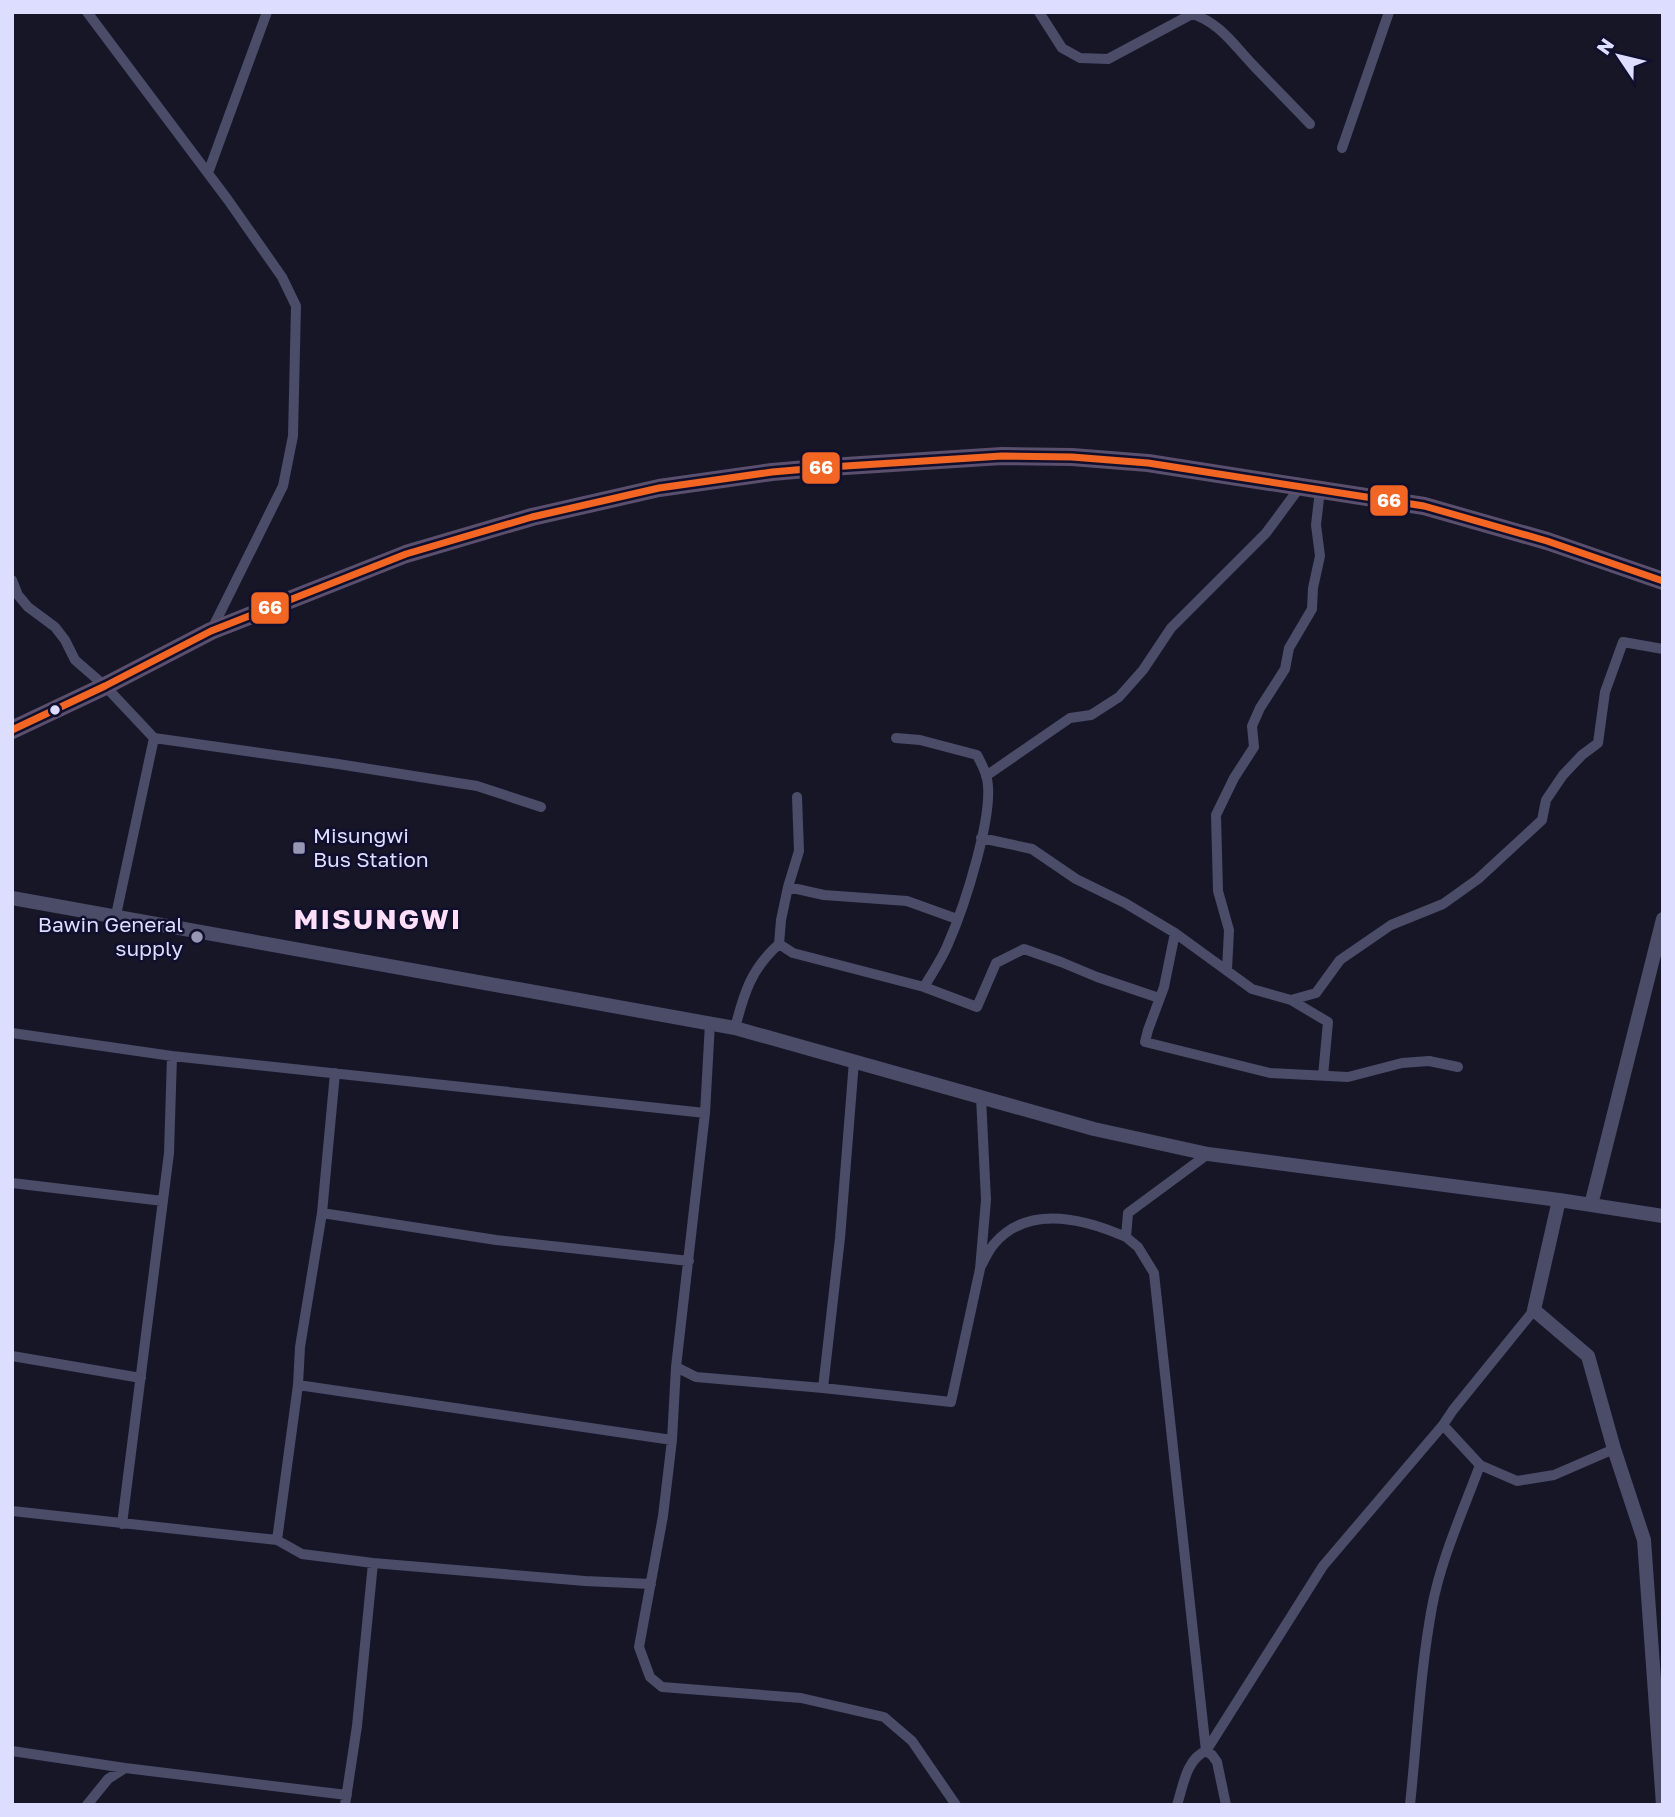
<svg xmlns="http://www.w3.org/2000/svg" width="1675" height="1817" font-family="'Golos Text',sans-serif">
	<rect width="100%" height="100%" fill="#161627"/>
	<g fill="none" stroke-linecap="round" stroke-linejoin="round">
		<!-- minor -->
		<path stroke="#4a4c68" stroke-width="10" d="M87,12L228,200L282,277L296,306L293,436L283,486L211,631
			M1039,12L1062,48L1080,58L1108,59L1192,14C1219,22 1234,45 1253,65C1272,85 1291,104 1310,124
			M1342,148L1389,12
			M208,173L267,12
			M12,580L18,595L28,607L55,627L65,640L75,660L105,686L154,738L116,915
			M154,738L338,764L477,786L541,807
			M896,738L920,740L977,755C980,761 984,768 986,775C997,809 963,910 948,944C942,959 932,973 924,987
			M986,776L1070,718L1091,715L1119,697L1143,670L1171,628L1266,533L1300,487
			M981,838L1032,849L1076,879L1125,903L1175,933L1252,989L1291,1000L1328,1022L1323,1076
			M788,887L824,895L907,901L957,919
			M1175,933L1164,987L1148,1030L1145,1042L1270,1073L1348,1077L1402,1063L1429,1061L1458,1067
			M779,944L793,953L924,987L977,1007L996,963L1024,949L1061,962L1097,977L1159,998
			M1227,970L1229,930L1218,891L1216,815L1234,778L1254,747L1252,726L1260,708L1285,669L1289,648L1312,609L1313,588L1320,556L1316,525L1320,490
			M1291,1000L1316,993L1340,960L1391,925L1443,904L1478,879L1542,820L1546,800L1563,775L1582,755L1598,743L1605,692L1623,642L1663,649
			M710,1023L705,1113L676,1367L672,1440L663,1516L639,1647L650,1677L662,1687L801,1698L884,1717L912,1741L956,1805
			M735,1028C744,993 751,969 779,944L781,920L788,887L799,851L797,797
			M12,1033L172,1056L705,1113
			M12,1183L163,1201
			M322,1213L335,1073
			M981,1266C985,1259 989,1249 995,1243C1029,1204 1085,1219 1126,1237
			M12,1356L141,1378
			M676,1367L696,1377L823,1388L840,1238L854,1061
			M298,1385L672,1440
			M823,1388L951,1402L980,1269L986,1200L981,1097
			M1480,1465L1517,1481L1554,1475L1614,1449
			M12,1511L277,1540L302,1554L373,1563L585,1581L651,1584
			M122,1524L169,1153L172,1056
			M277,1540L298,1385L300,1347L322,1213L496,1240L689,1261
			M12,1751L125,1768L347,1795
			M1206,1751L1154,1273L1138,1247L1126,1237L1128,1213L1208,1154
			M1206,1751L1323,1566L1443,1425L1453,1410L1534,1310
			M87,1805L108,1779L125,1768
			M345,1805L357,1726L373,1563
			M1177,1805C1183,1787 1186,1759 1206,1751L1212,1755L1217,1762L1226,1805
			M1410,1805C1417,1739 1420,1672 1432,1607C1441,1559 1463,1511 1480,1465L1443,1425"/>
		<!-- tertiary -->
		<path stroke="#4a4c68" stroke-width="14" d="M12,898L735,1028L1094,1129L1208,1154L1559,1200L1663,1216
			M1559,1200L1534,1310L1588,1356L1614,1449L1644,1540L1663,1805
			M1591,1205L1663,919"/>
		<!-- trunk -->
		<path stroke="#5a4f6c" stroke-width="18" d="M12,730L105,686L211,631L406,554L532,517L659,488L772,472L830,467L1002,456L1072,457L1148,463L1424,506L1547,541L1663,581"/>
		<!-- bus-1 casing -->
		<g stroke="#100f2e" stroke-width="12">
			<path id="bus-1" d="M12,730L105,686L211,631L406,554L532,517L659,488L772,472L830,467L1002,456L1072,457L1148,463L1424,506L1547,541L1663,581"/>
		</g>
		<!-- bus-1 -->
		<use href="#bus-1" stroke="#f26522" stroke-width="7"/>
	</g>
	<!-- markers -->
	<circle fill="#dcddff" stroke="#100f2e" stroke-width="2.5" cx="55" cy="710" r="6"/>
	<g fill="#9797b3" stroke="#100f2e" stroke-width="2.5">
		<rect x="292" y="841" width="14" height="14" rx="3.5"/>
		<circle cx="197" cy="937" r="7"/>
	</g>
	<g text-anchor="middle" stroke-width="5" stroke-linejoin="round" paint-order="stroke">
		<!-- poi labels -->
		<g font-size="21" fill="#dcddff" stroke="#100f2e" text-anchor="start">
			<text x="313" y="843">Misungwi<tspan x="313" dy="24">Bus Station</tspan></text>
			<text x="183" y="932" text-anchor="end">Bawin General<tspan x="183" dy="24">supply</tspan></text>
		</g>
		<!-- district labels -->
		<g font-size="28" font-weight="bold" letter-spacing="2" fill="#ffdef7" stroke="#100f2e">
			<text x="378" y="929">MISUNGWI</text>
		</g>
	</g>
	<g stroke="#100f2e" stroke-width="2.5">
		<rect x="801" y="451" width="40" height="34" rx="7" fill="#f26522"/>
		<rect x="1369" y="484" width="40" height="33" rx="7" fill="#f26522"/>
		<rect x="250" y="591" width="40" height="34" rx="7" fill="#f26522"/>
	</g>
	<g font-size="19" text-anchor="middle" font-weight="bold" fill="#fff">
		<text x="821" y="474">66</text>
		<text x="1389" y="507">66</text>
		<text x="270" y="614">66</text>
	</g>
	<!-- border -->
	<rect width="1675" height="1817" fill="none" stroke="#dcddff" stroke-width="28"/>
	<!-- north arrow -->
	<g transform="translate(1619 56) rotate(305)" stroke="#100f2e" stroke-width="5" paint-order="stroke">
	<path d="M0-5L12 26L0 18L-12 26Z" fill="#dcddff"/>
	<text y="-10" font-size="19" font-weight="bold" text-anchor="middle" fill="#dcddff">N</text>
	</g>
</svg>
